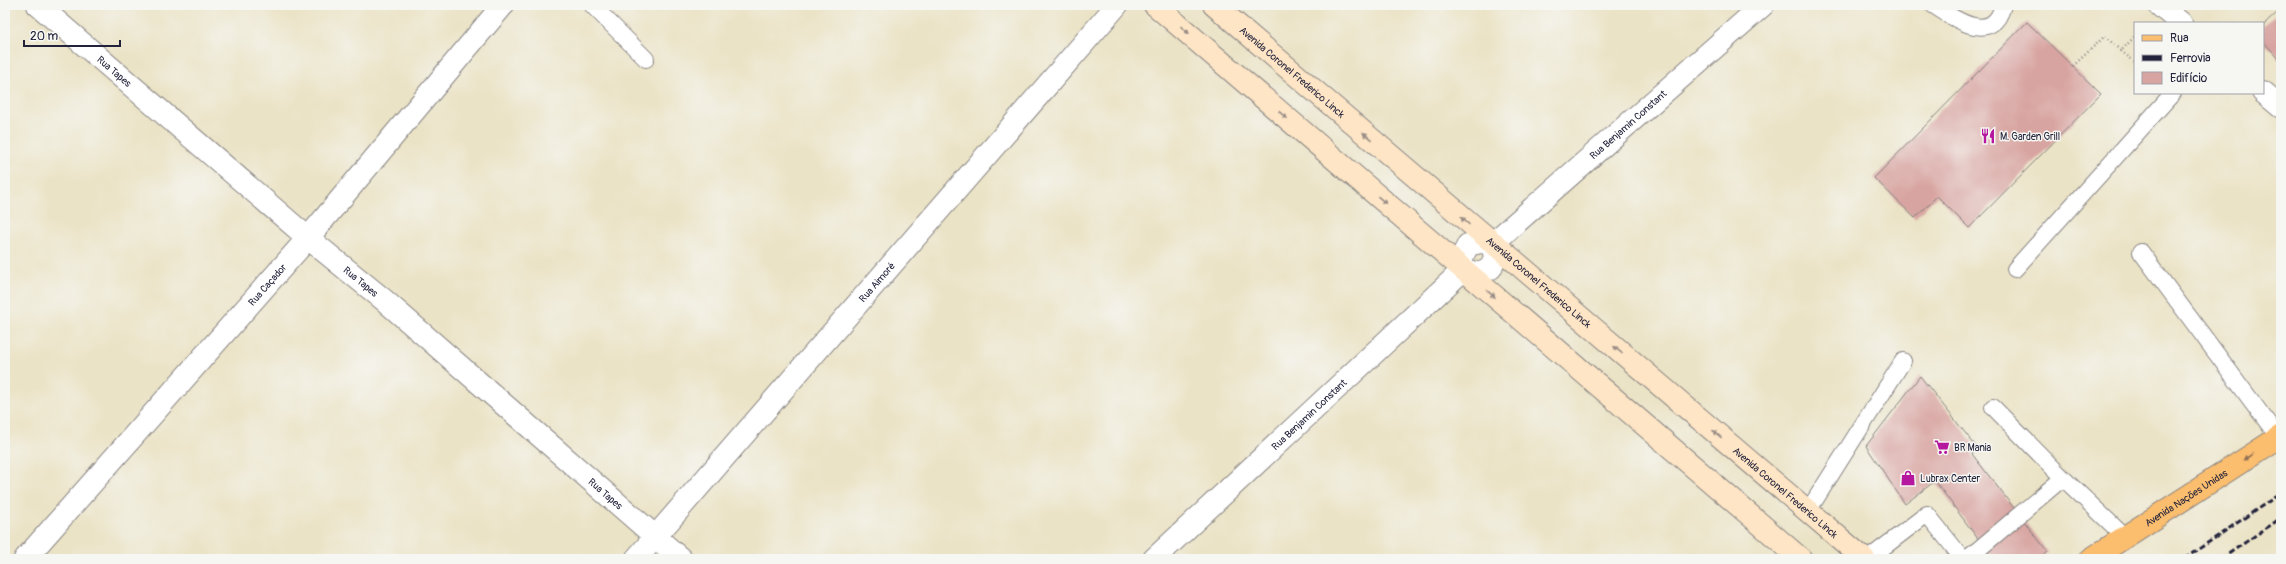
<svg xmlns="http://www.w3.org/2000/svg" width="2286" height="564" font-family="Pangolin,sans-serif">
	<rect width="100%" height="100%" fill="#f6f6f2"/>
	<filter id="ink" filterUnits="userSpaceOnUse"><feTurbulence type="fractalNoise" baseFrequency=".025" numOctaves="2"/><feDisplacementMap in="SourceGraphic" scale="8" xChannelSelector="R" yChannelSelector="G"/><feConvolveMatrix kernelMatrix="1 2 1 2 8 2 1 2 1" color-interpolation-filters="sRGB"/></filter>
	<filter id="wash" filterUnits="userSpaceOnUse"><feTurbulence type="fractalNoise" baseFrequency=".012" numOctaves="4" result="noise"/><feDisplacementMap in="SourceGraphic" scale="16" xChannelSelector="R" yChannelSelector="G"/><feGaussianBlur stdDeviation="0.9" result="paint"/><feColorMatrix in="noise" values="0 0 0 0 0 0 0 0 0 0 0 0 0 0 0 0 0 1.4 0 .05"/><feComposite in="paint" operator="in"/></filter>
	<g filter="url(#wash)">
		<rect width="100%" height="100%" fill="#ebe3c6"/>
		<g id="blocks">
			<!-- building -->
			<path fill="#d8a4a1" d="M2280,10L2281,11V61L2263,41V26Z
				M2027,22L2101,94L1969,228L1937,196L1915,218L1874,178Z
				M1920,376L1978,449L1972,454L2048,552L2039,559H1993L1935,481L1905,504L1866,446Z"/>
		</g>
	</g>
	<g filter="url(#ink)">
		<use href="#blocks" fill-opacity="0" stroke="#868280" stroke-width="1"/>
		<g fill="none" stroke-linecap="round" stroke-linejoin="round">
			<!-- service casing -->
			<g stroke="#868280" stroke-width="18">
				<path id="service" d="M592,5L646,59
					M1933,5C1954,19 1993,46 2003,5
					M2141,252L2279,438
					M2015,269L2173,93
					M1993,407L2063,478L2125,537
					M1808,511L1903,361
					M1868,559L1927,514L1963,559
					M1967,559L2063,478"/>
			</g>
			<!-- minor casing -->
			<g stroke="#868280" stroke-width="24">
				<g id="minor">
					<path d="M2159,5L2181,23"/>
					<path d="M2263,92L2281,107"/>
					<path id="s1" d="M636,559L1117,5"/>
				</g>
			</g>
			<!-- tertiary casing -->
			<g stroke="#868280" stroke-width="24">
				<g id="tertiary">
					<path id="s2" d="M38,5L308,238L384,300L681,559"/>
					<path id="s3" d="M1492,244L1763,5"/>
					<path d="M1463,270L1480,274L1491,268L1495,257L1492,244"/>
					<path d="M1463,270L1462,257L1468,245L1480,242L1492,244"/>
					<path id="s4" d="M25,559L308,238L503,5"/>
					<path id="s5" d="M1154,559L1463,270"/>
				</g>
			</g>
			<!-- secondary casing -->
			<g stroke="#868280" stroke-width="24">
				<g id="secondary">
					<path d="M1155,5L1801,559"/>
					<path id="s6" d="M1214,5L1864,559"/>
				</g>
			</g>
			<!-- primary casing -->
			<g stroke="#868280" stroke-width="24">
				<g id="primary">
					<path id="s7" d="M2091,559L2281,436"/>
				</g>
			</g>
			<!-- path -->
			<path stroke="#868280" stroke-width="2.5" stroke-dasharray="1 3" stroke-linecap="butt" d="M2121,51L2135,62
				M2073,66L2105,36L2121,51L2135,36"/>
			<!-- service -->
			<use href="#service" stroke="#fff" stroke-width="16"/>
			<!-- minor -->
			<use href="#minor" stroke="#fff" stroke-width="22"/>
			<!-- tertiary -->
			<use href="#tertiary" stroke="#fff" stroke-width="22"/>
			<!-- secondary -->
			<use href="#secondary" stroke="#fde5c5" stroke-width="22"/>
			<!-- primary -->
			<use href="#primary" stroke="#fbbd6e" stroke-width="22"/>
			<!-- rail -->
			<path stroke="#22223b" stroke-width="3" stroke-dasharray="6 3" stroke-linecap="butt" d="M2184,559L2281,493
				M2221,559L2281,518"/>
		</g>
		<!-- one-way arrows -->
		<defs><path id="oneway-solid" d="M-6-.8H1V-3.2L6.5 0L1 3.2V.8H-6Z"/></defs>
		<g fill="#9a8d87">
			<use href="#oneway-solid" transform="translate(1185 30) rotate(41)"/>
			<use href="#oneway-solid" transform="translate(1283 115) rotate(41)"/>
			<use href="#oneway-solid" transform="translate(1367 136) rotate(-139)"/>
			<use href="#oneway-solid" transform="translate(1382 200) rotate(41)"/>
			<use href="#oneway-solid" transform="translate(1465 221) rotate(-139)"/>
			<use href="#oneway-solid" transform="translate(1491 294) rotate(41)"/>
			<use href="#oneway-solid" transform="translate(1618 350) rotate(-140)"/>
			<use href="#oneway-solid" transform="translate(1717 434) rotate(-140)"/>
		</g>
		<use fill="#8e7054" href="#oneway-solid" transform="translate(2248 457) rotate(147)"/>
	</g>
	<!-- icons -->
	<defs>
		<g id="restaurant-bare" transform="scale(1.2)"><path d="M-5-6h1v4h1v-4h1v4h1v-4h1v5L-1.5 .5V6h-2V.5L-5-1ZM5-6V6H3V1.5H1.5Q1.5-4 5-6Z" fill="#b5179e" stroke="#f6f6f2" stroke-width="2.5" paint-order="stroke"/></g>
		<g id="supermarket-bare" transform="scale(1.2)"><path d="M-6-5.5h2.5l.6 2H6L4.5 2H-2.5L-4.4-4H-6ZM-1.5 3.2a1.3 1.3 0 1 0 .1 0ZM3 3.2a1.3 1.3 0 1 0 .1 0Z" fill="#b5179e" stroke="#f6f6f2" stroke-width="2.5" paint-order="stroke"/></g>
		<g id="shop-bare" transform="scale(1.2)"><path d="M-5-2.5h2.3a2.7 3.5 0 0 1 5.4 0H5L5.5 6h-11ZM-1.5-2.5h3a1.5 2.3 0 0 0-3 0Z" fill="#b5179e" stroke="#f6f6f2" stroke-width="2.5" paint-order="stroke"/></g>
	</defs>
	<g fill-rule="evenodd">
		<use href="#restaurant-bare" x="1988" y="136"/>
		<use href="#supermarket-bare" x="1942" y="447"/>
		<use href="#shop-bare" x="1908" y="478"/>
	</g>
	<g text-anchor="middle" stroke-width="3" stroke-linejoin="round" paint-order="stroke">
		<!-- street labels -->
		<g font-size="10" fill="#22223b" stroke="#f6f6f2">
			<text dy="4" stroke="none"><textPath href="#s2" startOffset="101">Rua Tapes</textPath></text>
			<text dy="4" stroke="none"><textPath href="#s6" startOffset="103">Avenida Coronel Frederico Linck</textPath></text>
			<text dy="4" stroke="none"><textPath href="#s3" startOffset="181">Rua Benjamin Constant</textPath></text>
			<text dy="4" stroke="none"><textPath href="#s2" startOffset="425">Rua Tapes</textPath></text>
			<text dy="4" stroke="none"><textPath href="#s1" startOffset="367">Rua Aimoré</textPath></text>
			<text dy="4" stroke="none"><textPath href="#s6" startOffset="427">Avenida Coronel Frederico Linck</textPath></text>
			<text dy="4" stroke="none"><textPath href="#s4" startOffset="366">Rua Caçador</textPath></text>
			<text dy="4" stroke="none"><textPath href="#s5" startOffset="212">Rua Benjamin Constant</textPath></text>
			<text dy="4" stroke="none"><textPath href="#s6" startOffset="751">Avenida Coronel Frederico Linck</textPath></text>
			<text dy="4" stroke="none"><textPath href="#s2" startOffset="749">Rua Tapes</textPath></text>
			<text dy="4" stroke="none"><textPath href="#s7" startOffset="113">Avenida Nações Unidas</textPath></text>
		</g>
		<!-- poi labels -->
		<g font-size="10" fill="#22223b" stroke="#f6f6f2" text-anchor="start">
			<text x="2000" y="140">M. Garden Grill</text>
			<text x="1954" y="451">BR Mania</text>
			<text x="1920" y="482">Lubrax Center</text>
		</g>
	</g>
	<!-- margin -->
	<rect width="2286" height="564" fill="none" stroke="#f6f6f2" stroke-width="20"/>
	<!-- legend -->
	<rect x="2134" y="22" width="130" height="72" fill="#f6f6f2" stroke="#a1a1a9"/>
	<rect x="2142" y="35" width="20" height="6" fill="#fbbd6e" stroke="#a1a1a9"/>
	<text x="2170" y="42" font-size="12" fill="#22223b">Rua</text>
	<rect x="2142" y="55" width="20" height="6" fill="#22223b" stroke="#a1a1a9"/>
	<text x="2170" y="62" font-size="12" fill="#22223b">Ferrovia</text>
	<rect x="2142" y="72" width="20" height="12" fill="#d8a4a1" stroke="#a1a1a9"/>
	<text x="2170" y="82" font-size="12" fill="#22223b">Edifício</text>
	<!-- scale -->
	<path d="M24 40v6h96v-6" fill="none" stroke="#22223b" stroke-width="2"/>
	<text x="30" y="40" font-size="12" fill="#22223b" stroke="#f6f6f2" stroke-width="3" paint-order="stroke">20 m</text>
</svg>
